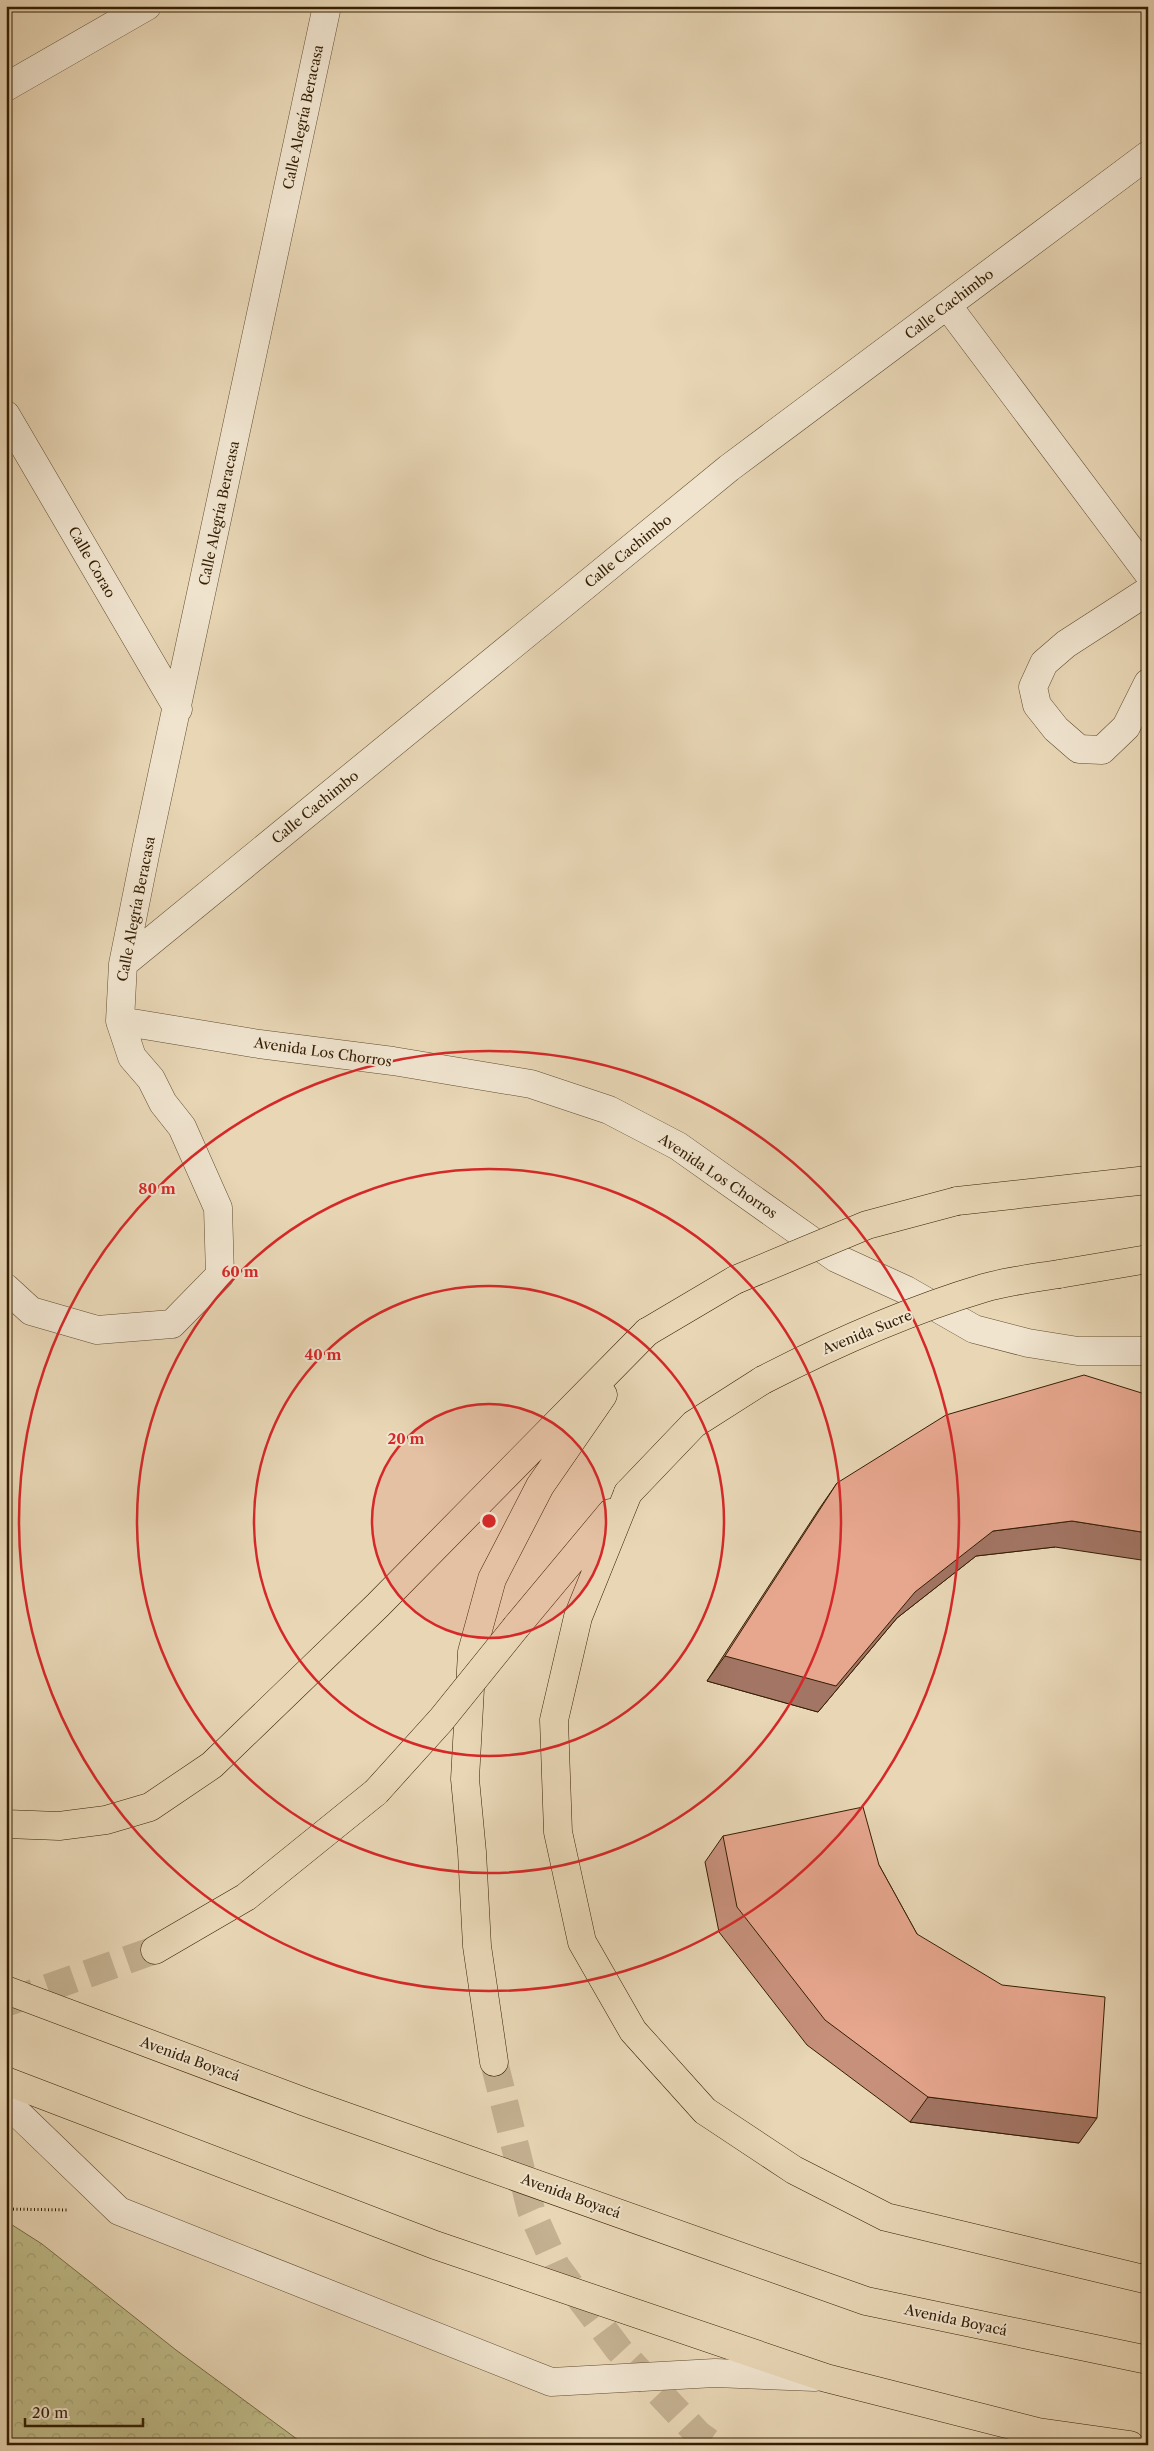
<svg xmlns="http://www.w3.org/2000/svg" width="1154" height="2451" font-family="'Libre Caslon Text',serif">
	<defs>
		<pattern id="forest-crowns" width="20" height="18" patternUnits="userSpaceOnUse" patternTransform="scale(1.25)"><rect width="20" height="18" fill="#bebb88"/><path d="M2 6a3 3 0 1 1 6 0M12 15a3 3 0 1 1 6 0" fill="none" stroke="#a4a074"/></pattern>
	</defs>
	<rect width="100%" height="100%" fill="#e8d6b5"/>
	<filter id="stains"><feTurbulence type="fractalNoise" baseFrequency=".004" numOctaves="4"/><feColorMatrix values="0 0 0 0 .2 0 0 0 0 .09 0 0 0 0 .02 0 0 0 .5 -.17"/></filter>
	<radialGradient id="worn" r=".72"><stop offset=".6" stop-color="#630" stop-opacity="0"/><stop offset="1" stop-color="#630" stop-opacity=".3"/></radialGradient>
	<!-- forest -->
	<path fill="url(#forest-crowns)" stroke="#796c45" d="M6,2221L42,2244L176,2350L305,2445H6Z"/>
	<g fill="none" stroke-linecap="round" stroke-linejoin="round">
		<!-- highway-tunnel -->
		<path stroke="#c4b191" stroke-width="28" stroke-dasharray="28 14" stroke-linecap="butt" d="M8,2002L155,1950
			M494,2062L531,2210L556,2266L619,2350L699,2435L713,2445"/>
		<!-- minor casing -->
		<g stroke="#614c2f" stroke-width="29">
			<path id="minor" d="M6,87L147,6
				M947,305L1148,573
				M6,415L178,709
				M1148,591L1066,644L1044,663L1033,687L1037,705L1056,729L1079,749L1102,750L1126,727L1148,683
				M123,964L729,468L1148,155
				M120,1021L259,1044L393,1061L531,1084L609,1110L678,1146L836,1258L906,1290L974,1329L1028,1343L1078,1351H1148
				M6,1288L31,1311L97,1330L172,1324L220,1275L218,1208L182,1127L163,1103L151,1079L132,1057L120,1021L123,964L146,850L327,6
				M6,2102L119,2211L551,2382L715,2373L815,2377"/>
		</g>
		<!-- major casing -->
		<g stroke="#341e02" stroke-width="29">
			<path id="major" d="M957,1201L1148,1180
				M1059,1274L1148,1259
				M647,1332L735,1280
				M628,1493L694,1424L763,1380"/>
		</g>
		<!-- highway casing -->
		<g stroke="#341e02" stroke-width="29">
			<path id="highway" d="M628,1493L578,1617L554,1720L558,1832L582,1942L633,2031L705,2111L794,2170L886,2217L1148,2280
				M516,1627L611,1513
				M6,1824L59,1826L106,1820L150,1807L212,1765L378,1605L647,1332
				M155,1950L246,1897L376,1792
				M6,1990L305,2102L866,2301L1148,2360
				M494,2062L477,1946L472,1852L465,1779L472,1652L492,1579L540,1486L603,1395
				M6,2081L435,2245L826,2378L1038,2432L1130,2445"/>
		</g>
		<!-- path -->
		<path stroke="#341e02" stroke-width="3" stroke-dasharray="1 2.5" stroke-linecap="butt" d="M6,2209L68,2210"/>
		<!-- minor -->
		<use href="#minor" stroke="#f0e4cf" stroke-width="28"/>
		<!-- major -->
		<use href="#major" stroke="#e8d6b5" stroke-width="28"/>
		<!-- highway -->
		<use href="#highway" stroke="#e8d6b5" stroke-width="28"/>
		<!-- major-bridge casing -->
		<g stroke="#341e02" stroke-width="29" stroke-linecap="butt">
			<path id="major-bridge" d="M735,1280L867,1225L957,1201
				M763,1380C835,1343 907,1311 984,1288C1008,1281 1034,1278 1059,1274"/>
		</g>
		<!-- highway-bridge casing -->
		<g stroke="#341e02" stroke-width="29" stroke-linecap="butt">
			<path id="highway-bridge" d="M376,1792L441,1720L516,1627"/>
		</g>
		<!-- major-bridge -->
		<use href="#major-bridge" stroke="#e8d6b5" stroke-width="28"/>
		<!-- highway-bridge -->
		<use href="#highway-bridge" stroke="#e8d6b5" stroke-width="28"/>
	</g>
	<!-- wall -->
	<path fill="#c7907b" stroke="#341e02" d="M837,1483L1055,1547L976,1556L897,1618L818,1712L707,1681L819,1509Z
		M723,1836L879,1865L917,1934L1079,2143L910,2122L807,2045L719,1932L705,1862Z"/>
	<!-- shaded-wall -->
	<path fill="#a27564" stroke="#341e02" d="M1072,1521L1148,1533V1561L1055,1547L976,1556L897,1618L818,1712L707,1681L725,1656L993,1531Z
		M928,2097L1097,2118L1079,2143L910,2122Z"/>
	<!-- building -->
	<path fill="#e7a78f" stroke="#341e02" d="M1084,1375L1148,1395V1533L1072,1521L993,1531L915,1592L836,1686L725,1656L837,1483L946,1415Z
		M863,1807L879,1865L917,1934L1002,1985L1105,1997L1097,2118L928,2097L825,2020L737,1907L723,1836Z"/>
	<!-- distance rings -->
	<circle cx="489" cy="1521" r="117" fill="#d62828" fill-opacity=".12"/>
	<g fill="none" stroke="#d62828" stroke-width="2.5">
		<circle cx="489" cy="1521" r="117"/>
		<circle cx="489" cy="1521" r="235"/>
		<circle cx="489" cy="1521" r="352"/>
		<circle cx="489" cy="1521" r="470"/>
	</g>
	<g text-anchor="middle" stroke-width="4" stroke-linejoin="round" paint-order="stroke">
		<!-- street labels -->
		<g font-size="14" fill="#341e02" stroke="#f0e4cf">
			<text transform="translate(303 117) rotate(-78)" y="5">Calle Alegría Beracasa</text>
			<text transform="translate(949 304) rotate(-37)" y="5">Calle Cachimbo</text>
			<text transform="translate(219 513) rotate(-78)" y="5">Calle Alegría Beracasa</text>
			<text transform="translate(628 551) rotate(-39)" y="5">Calle Cachimbo</text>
			<text transform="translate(92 562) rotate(60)" y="5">Calle Corao</text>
			<text transform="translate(315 807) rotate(-39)" y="5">Calle Cachimbo</text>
			<text transform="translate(136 909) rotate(-79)" y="5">Calle Alegría Beracasa</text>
			<text transform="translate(323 1052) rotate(8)" y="5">Avenida Los Chorros</text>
			<text transform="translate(718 1176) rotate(34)" y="5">Avenida Los Chorros</text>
			<text transform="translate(867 1332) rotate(-22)" y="5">Avenida Sucre</text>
			<text transform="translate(190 2059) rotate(20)" y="5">Avenida Boyacá</text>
			<text transform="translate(571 2196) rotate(20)" y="5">Avenida Boyacá</text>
			<text transform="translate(956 2320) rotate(12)" y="5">Avenida Boyacá</text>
		</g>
	</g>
	<circle cx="489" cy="1521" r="8" fill="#d62828" stroke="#f0e4cf" stroke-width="2.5"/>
	<g font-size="15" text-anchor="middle" font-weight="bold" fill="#d62828" stroke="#f0e4cf" stroke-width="4" stroke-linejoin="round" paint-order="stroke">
		<text x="157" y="1194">80 m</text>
		<text x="240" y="1277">60 m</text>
		<text x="323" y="1360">40 m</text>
		<text x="406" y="1444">20 m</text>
	</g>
	<!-- margin -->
	<rect width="1154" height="2451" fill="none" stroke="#e8d6b5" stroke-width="25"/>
	<rect x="8" y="8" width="1139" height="2436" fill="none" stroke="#341e02" stroke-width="2.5"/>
	<rect x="12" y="12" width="1129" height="2426" fill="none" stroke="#341e02"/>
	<!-- scale -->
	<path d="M25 2418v8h118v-8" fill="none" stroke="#341e02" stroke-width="2.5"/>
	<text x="32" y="2418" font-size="15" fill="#341e02" stroke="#f0e4cf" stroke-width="4" paint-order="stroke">20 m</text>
	<rect width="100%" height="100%" filter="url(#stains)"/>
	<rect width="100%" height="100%" fill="url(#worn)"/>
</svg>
